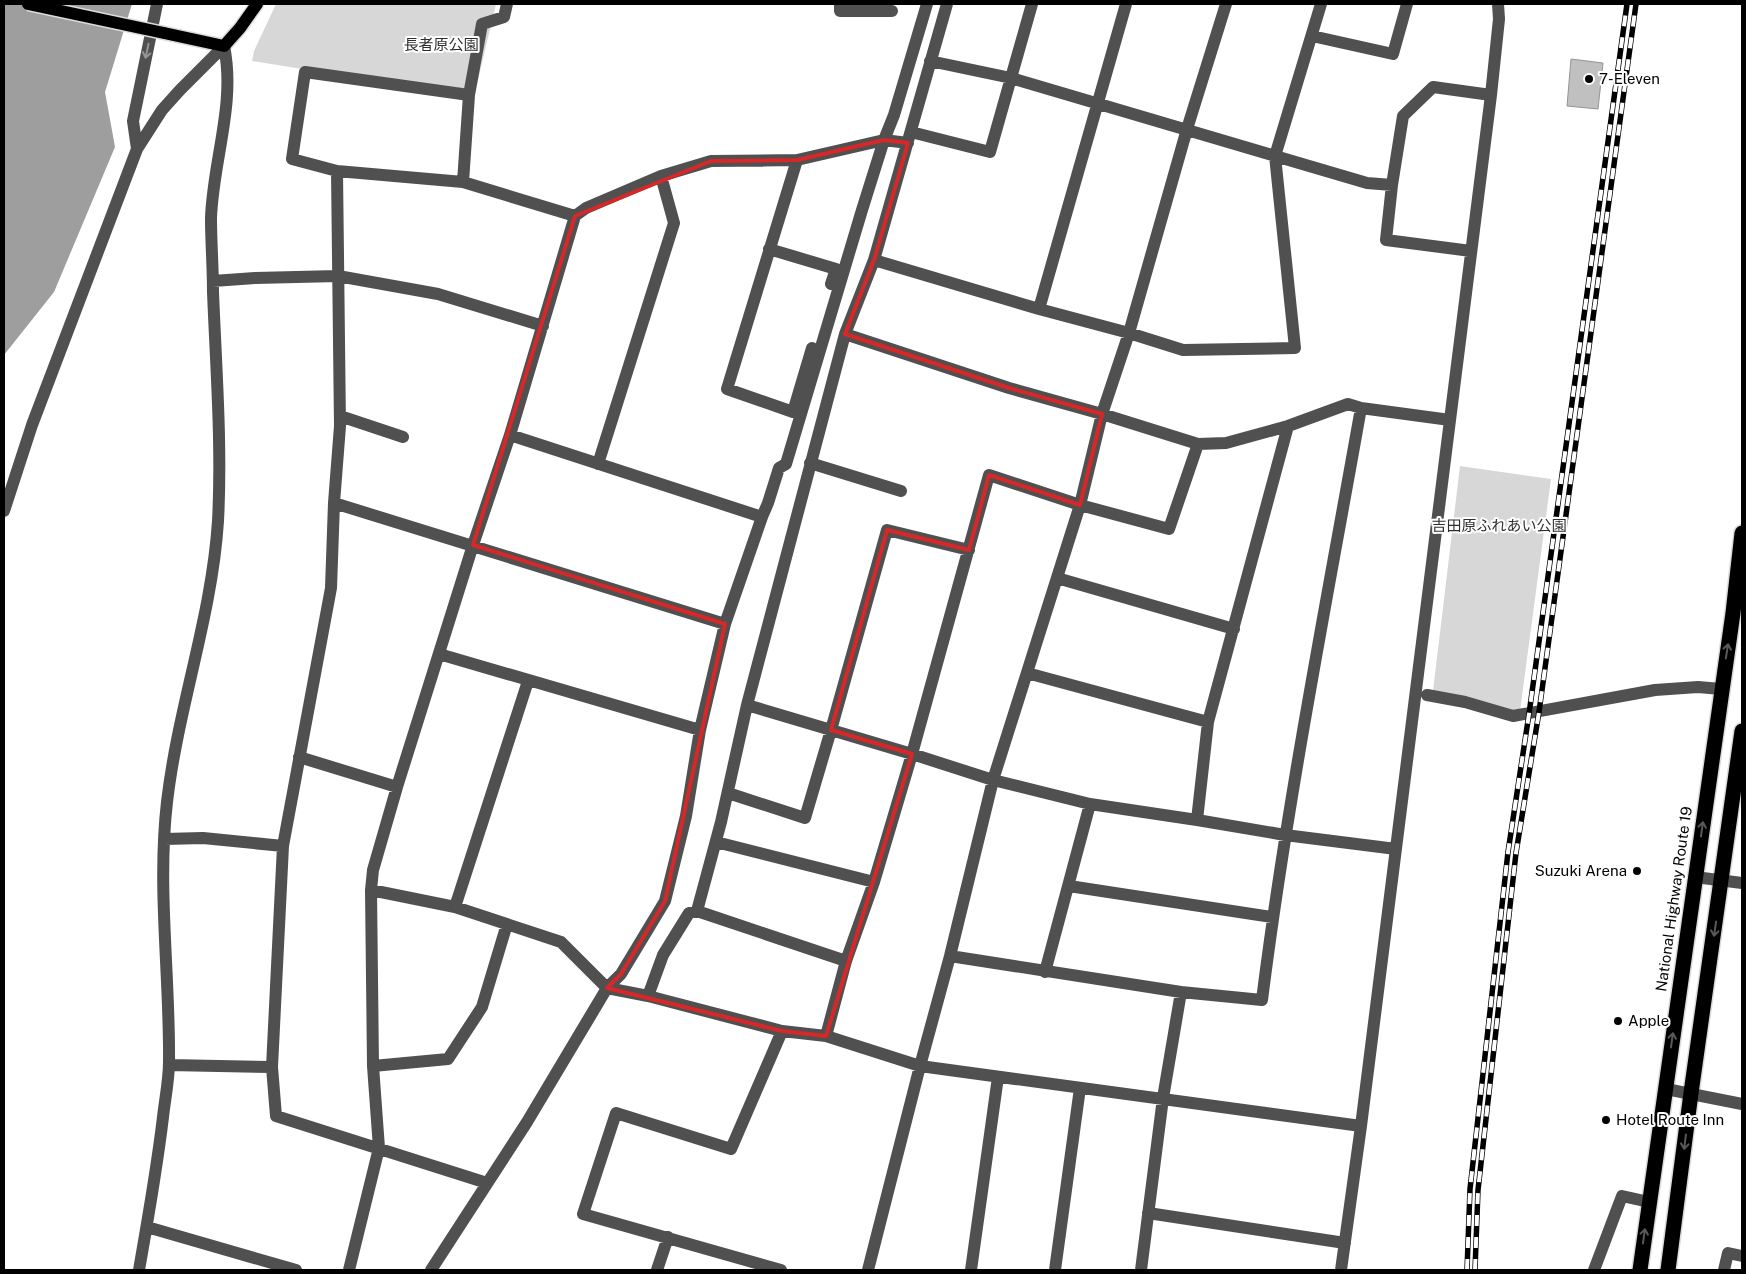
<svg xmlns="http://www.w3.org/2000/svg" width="1746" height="1274" font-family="'Public Sans','Noto Sans JP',sans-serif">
	<rect width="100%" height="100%" fill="#fff"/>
	<!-- green -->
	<path fill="#d7d7d7" d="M276,4H496L477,84L468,89L296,68L252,61L254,51Z
		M1460,466L1551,479L1520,711L1512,712L1433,691Z"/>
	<!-- water -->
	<path fill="#9e9e9e" d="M4,4H132L105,92L115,147L54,292L4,355Z"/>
	<!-- building -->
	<path fill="#c0c0c0" stroke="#949494" d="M1571,59L1603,63L1598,109L1567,106Z"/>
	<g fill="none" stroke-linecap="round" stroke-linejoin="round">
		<!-- major casing -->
		<g stroke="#dbdbdb" stroke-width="15">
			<path id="major" d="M164,33L224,46L240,28L257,4"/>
		</g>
		<!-- highway casing -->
		<g stroke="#dbdbdb" stroke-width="18">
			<path id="highway" d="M1640,1270L1733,613L1742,533
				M1668,1270L1691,1093L1742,731"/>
		</g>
		<!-- minor -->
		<path stroke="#505050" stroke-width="12" d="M840,4V11H892
			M1312,36L1393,54L1407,4
			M930,61L1011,78L1367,183L1392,185
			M469,95L482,24L504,17L507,4
			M911,132L990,152L1032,4
			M137,149L133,121L157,4
			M797,160L727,389L793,412L812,348
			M337,171L340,426L334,503L331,588L283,846L272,1067L276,1116L487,1183
			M463,182L469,95L305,72L292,159L337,171L463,182L575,216
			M769,249L836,269L831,284
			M1471,251L1386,240L1392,185L1403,116L1433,87L1491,95
			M874,260L1039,309L1129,333L1183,350L1295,348L1275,156L1321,4
			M213,281L255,278L338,276L438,294L543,326
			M1039,309L1126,4
			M845,334L1009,388L1102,414L1198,444L1226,443L1288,426L1348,404L1361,408L1450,420
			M340,416L403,437
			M810,463L901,491
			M598,464L674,223L661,176
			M334,503L725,624
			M4,511L32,425L137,149L162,110L180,90L224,46
			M762,517L768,503L779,468L786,464L862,210L884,140L894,115L927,4
			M1057,578L1234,629
			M439,654L700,730
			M1027,673L1208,722
			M1427,695L1465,702L1513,716L1655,690L1698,687L1721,689
			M747,705L912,754L993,780L1090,804L1197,820L1285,835L1396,849
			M299,757L397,787
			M728,793L805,818L831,730L887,530L969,550
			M1197,820L1208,722L1288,426
			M164,839L203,838L283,846
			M716,842L874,882
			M1695,877L1742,883
			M1069,886L1272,917
			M371,890L455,907L561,942L607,988L648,996L782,1031L826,1036L920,1066L1361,1126
			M455,907L528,681
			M697,911L721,822L747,705L845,334L874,260L947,4
			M950,956L1181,992L1262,1000C1287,802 1326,605 1361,408
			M1045,972L1090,804
			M648,996L663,955L689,913L697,911L846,961
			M826,1036L846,961L874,882L912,754L989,475L1080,505L1169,529L1198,444
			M169,1065L272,1067
			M373,1066L448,1059L482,1007L507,924
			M1666,1089L1742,1104
			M1148,1213L1345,1243
			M147,1227L296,1270
			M139,1270C148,1219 157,1168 163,1117C165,1099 169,1080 169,1062C170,975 157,888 167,802C178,707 212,616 218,521C222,445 216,368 213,292C213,267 211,242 211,218C213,160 236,104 224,46
			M349,1270L379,1148L373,1066L371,890L373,870L397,787L473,545L510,435L575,216L586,208L661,176L711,161L797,160L884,140L908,143
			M431,1270L527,1122L607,988L621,974L665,901L686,816L700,730L725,624L762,517L510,435
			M657,1270L668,1237
			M781,1270L583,1214L616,1113L731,1149L782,1031
			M868,1270L920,1066L950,956L993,780L1080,505L1102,414L1129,333L1187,129L1226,4
			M971,1270L998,1077
			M1055,1270L1080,1088
			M1141,1270L1163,1098L1181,992
			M1341,1270L1361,1126L1491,95L1499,19L1498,4
			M1594,1270L1622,1196L1649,1202
			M1724,1270L1728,1253L1742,1256"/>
		<!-- major -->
		<use href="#major" stroke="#000" stroke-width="12"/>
		<!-- highway -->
		<use href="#highway" stroke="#000" stroke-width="15"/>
		<!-- rail casing -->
		<g stroke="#000" stroke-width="5.5">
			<path id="rail" d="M1467,1270L1470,1189L1508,852L1529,714L1627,4
				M1475,1270L1478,1190L1516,853L1539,712L1636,4"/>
		</g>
		<!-- rail -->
		<use href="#rail" stroke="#fff" stroke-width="4" stroke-dasharray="11" stroke-linecap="butt"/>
		<!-- major-bridge casing -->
		<g stroke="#dbdbdb" stroke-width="15" stroke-linecap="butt">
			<path id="major-bridge" d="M28,4L164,33"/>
		</g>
		<!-- major-bridge -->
		<use href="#major-bridge" stroke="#000" stroke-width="12"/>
	</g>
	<!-- one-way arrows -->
	<defs><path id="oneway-shaft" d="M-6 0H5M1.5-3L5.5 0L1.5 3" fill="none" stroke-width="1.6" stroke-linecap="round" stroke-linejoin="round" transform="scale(1.25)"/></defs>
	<use stroke="#969696" href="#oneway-shaft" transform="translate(147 51) rotate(102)"/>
	<g stroke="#595959">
		<use href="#oneway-shaft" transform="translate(1727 651) rotate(-81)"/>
		<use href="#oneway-shaft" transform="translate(1702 829) rotate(-82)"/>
		<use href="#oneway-shaft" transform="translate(1715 929) rotate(98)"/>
		<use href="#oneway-shaft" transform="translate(1672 1040) rotate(-82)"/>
		<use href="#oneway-shaft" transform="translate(1685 1142) rotate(97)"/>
		<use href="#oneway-shaft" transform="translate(1644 1236) rotate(-82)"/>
	</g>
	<!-- marked area -->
	<path fill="none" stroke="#d62828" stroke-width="4" stroke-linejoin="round" d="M884,140L908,143L874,260L845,334L1009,388L1102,414L1080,505L989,475L969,550L887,530L831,730L912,754L826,1036L782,1031L607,988L621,974L665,901L725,624L473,545L575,216L711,161L797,160Z"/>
	<!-- markers -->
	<g fill="#000" stroke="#fff" stroke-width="2">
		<circle cx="1589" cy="79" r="5"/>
		<circle cx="1637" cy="871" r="5"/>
		<circle cx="1618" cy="1021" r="5"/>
		<circle cx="1606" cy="1120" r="5"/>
	</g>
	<g text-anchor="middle" stroke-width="4" stroke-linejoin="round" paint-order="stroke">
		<!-- park labels -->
		<g font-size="15" fill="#2e2e2e" stroke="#fff">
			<text x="441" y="50">長者原公園</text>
			<text x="1499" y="531">吉田原ふれあい公園</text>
		</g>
		<!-- poi labels -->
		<g font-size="15" fill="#000" stroke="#fff" text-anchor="start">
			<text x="1599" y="84">7-Eleven</text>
			<text x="1627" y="876" text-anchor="end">Suzuki Arena</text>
			<text x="1628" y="1026">Apple</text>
			<text x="1616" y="1125">Hotel Route Inn</text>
		</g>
		<!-- street labels -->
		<g font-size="15" fill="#000" stroke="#fff">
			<text transform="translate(1674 899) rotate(-82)" y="5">National Highway Route 19</text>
		</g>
	</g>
	<!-- border -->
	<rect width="1746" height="1274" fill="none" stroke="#000000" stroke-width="10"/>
</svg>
